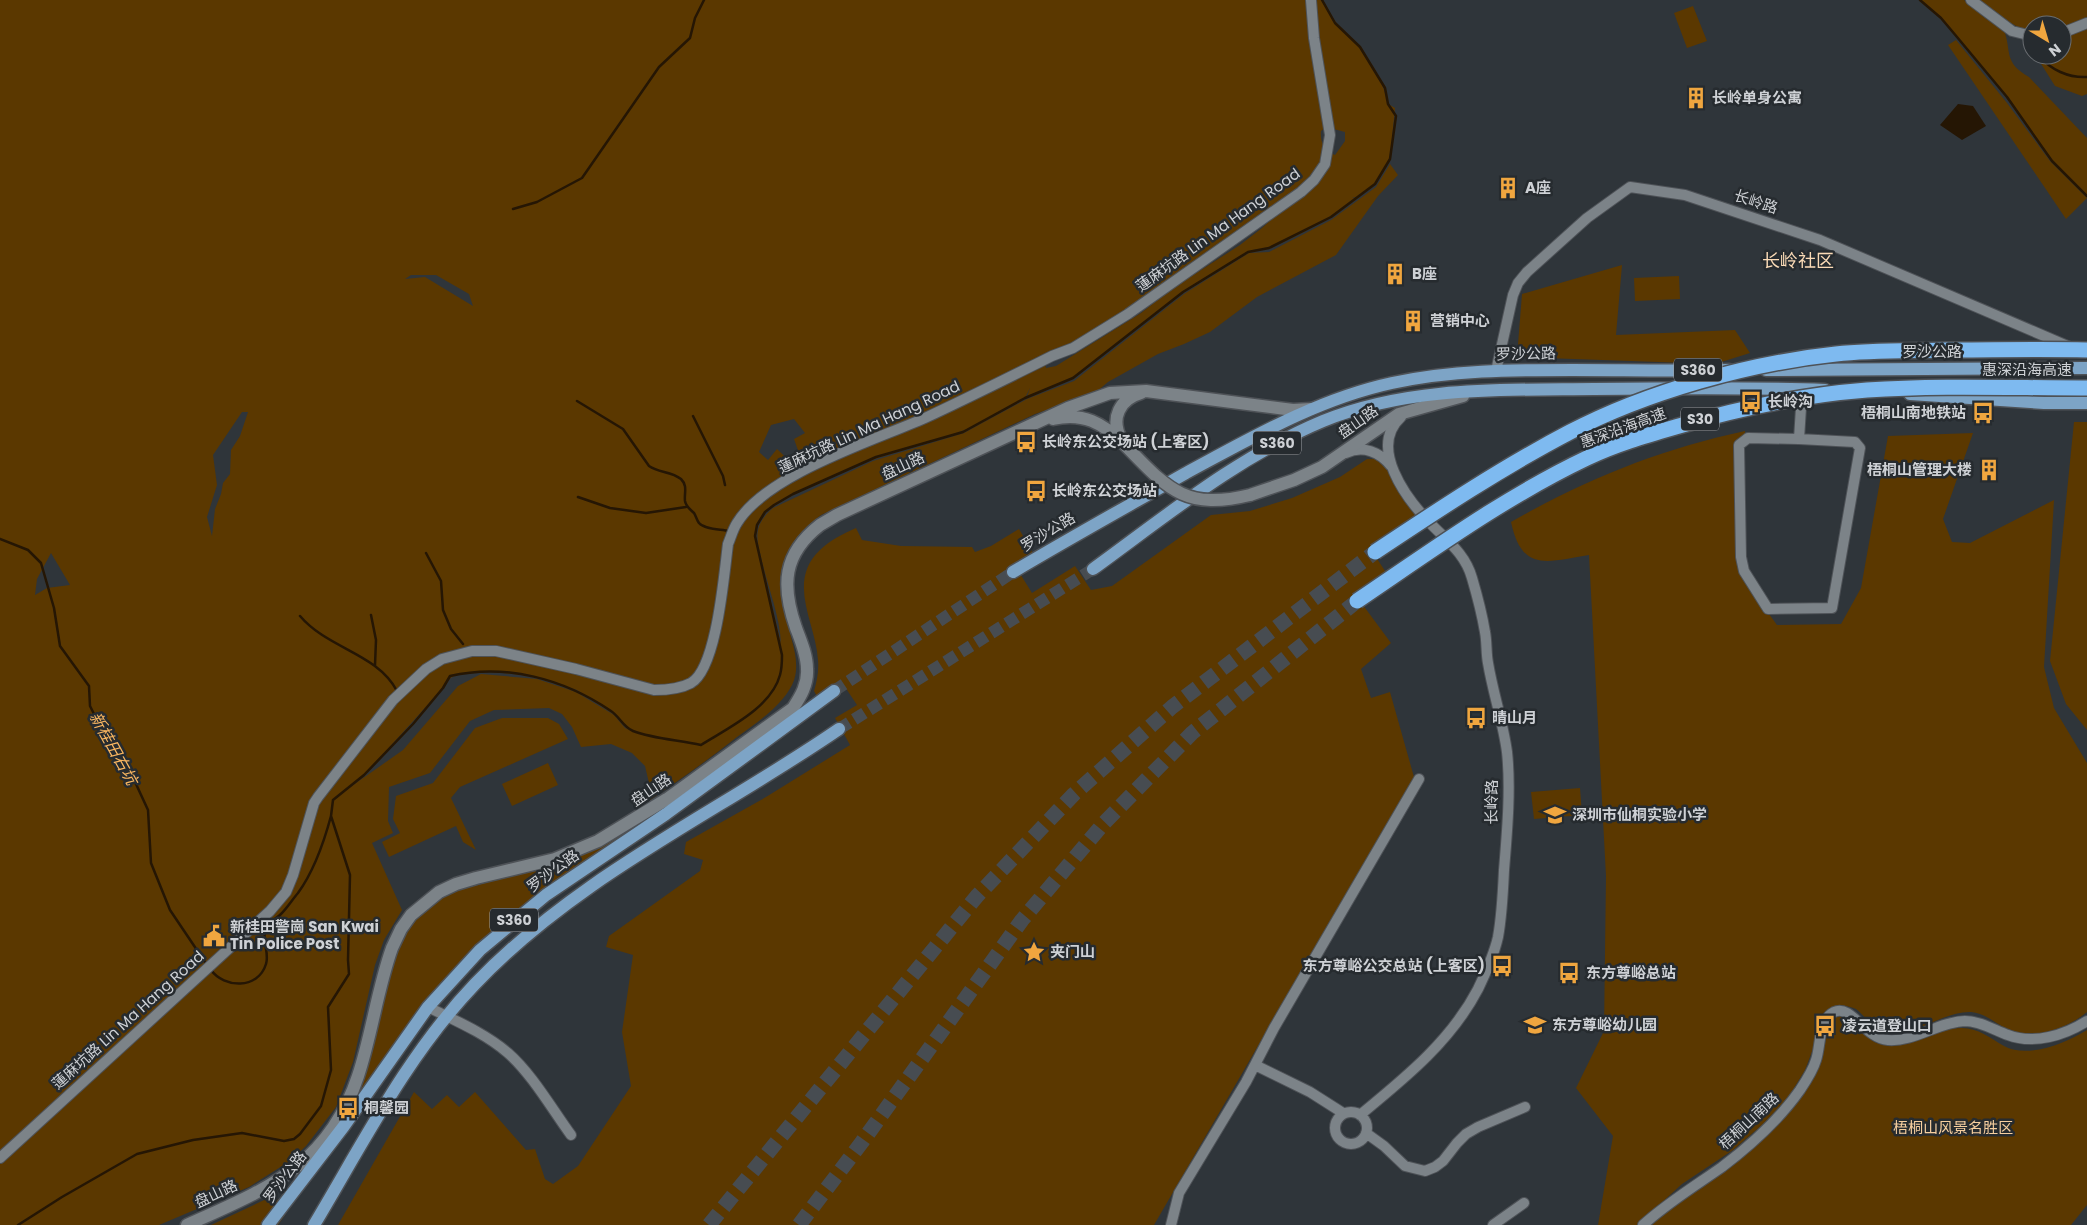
<svg xmlns="http://www.w3.org/2000/svg" width="2087" height="1225" font-family="Poppins,'Noto Sans SC',sans-serif">
	<rect width="100%" height="100%" fill="#2f353a"/>
	<!-- green -->
	<path fill="#5b3800" fill-rule="evenodd" d="M0,0H1322C1329,17 1342,29 1355,43C1370,59 1384,82 1388,104L1395,108L1390,159L1375,184L1358,198L1352,197L1356,199C1331,217 1300,236 1271,247C1258,252 1254,246 1242,256L1183,292L1073,378L1027,397L1030,388L1025,398L980,424L946,437L868,461L793,494L771,507L764,513L756,528V538L781,644C780,615 767,585 761,557C759,548 756,539 758,530C760,521 766,514 773,508L873,461L964,433L1027,399L1074,381L1184,294L1249,253L1269,252L1331,220L1376,187L1390,164L1398,175L1378,196L1336,255L1257,297L1210,332L1184,344L1158,354L1108,382L1095,393L1035,414L821,515C770,553 779,586 792,641C796,655 799,671 792,685C780,708 757,722 737,737C708,760 678,781 647,802L642,792L649,783L645,766L632,753L611,744L581,747L572,727L562,714L549,708L494,710L470,721L430,773L389,787L388,821L393,833L372,843L402,910L384,940L375,965L353,1062L336,1107L306,1146L290,1161L249,1187L159,1225H19L23,1220L18,1225H0ZM1326,127L1345,132V141L1335,155C1324,151 1320,142 1321,131ZM1300,188L1301,192L1262,228L1240,245L1173,288L1141,313L1056,366L1046,368L1045,363L1149,295ZM411,275H436L469,294L473,306L425,277L405,279ZM242,412H248L240,436L231,450L230,474L223,483L221,494L215,509L212,536L207,517L217,485L213,455ZM794,419L805,433L794,439L805,470L801,472L777,449L768,460L759,452L771,425ZM51,553L70,585L47,588L35,595L37,579ZM484,671L532,676L577,690L615,715L632,731L625,728L614,715L576,692L537,679L481,674L458,686L403,750L339,795L367,772L443,688C450,671 468,673 484,671Z
		M1920,0H1964L1985,18L2004,30C2012,52 2003,62 2029,77L2087,138V196L2054,163L2010,100L1941,18Z
		M1980,0H2087V94L2082,96L2055,86L2038,59L2037,55H2062V25H2032V35L2011,23Z
		M1693,6L1707,41L1687,48L1674,13Z
		M1956,40L2007,103L2050,161L2087,198L2066,219L1948,45Z
		M1622,265L1616,335L1735,330L1750,353L1715,364L1517,357L1522,294Z
		M1679,276L1680,299L1635,301L1634,278Z
		M2074,422H2087V730L2066,704L2050,661Z
		M1745,431L1742,577L1777,625L1841,624L1861,588L1888,436L1973,433L1943,519L1952,542L1970,543L2054,500L2044,667L2054,708L2087,763V1012C2068,1028 2033,1041 2009,1030C1996,1024 1985,1013 1971,1012C1941,1011 1913,1040 1882,1031C1871,1027 1865,1016 1856,1009C1852,1007 1846,1006 1841,1005L1827,1012L1805,1070L1788,1098L1762,1125L1733,1150L1682,1184L1637,1225H1598L1613,1136L1576,1088L1604,1031L1606,876L1589,555C1549,561 1522,574 1511,522C1586,479 1661,449 1745,431Z
		M1367,459H1381L1388,466L1421,516L1370,548L1387,574L1357,597L1391,643L1361,669L1371,698L1390,692L1414,777L1154,1225H338L414,1092L432,1109L447,1095L459,1107L475,1092L526,1150L535,1149L545,1179L553,1184L578,1166L631,1086L622,1032L633,955L606,947L609,936L700,871L703,860L684,854L686,842L766,797L850,745L835,718L857,705L845,687L820,702L814,691C817,681 819,671 818,660C816,623 786,582 820,550C830,540 843,534 856,528L862,540L901,546L972,547L975,552L991,546L1019,529L1037,560L1019,572L1032,593L1075,566L1091,590L1112,586L1211,515L1250,511L1292,498L1340,477Z
		M502,718H548L559,724L568,739L460,787L451,798L476,850L463,842L456,826L389,857L382,842L400,833L393,819L396,796L433,783L475,728Z
		M548,763L558,785L512,806L502,784Z
		M1580,788L1582,815L1534,819L1531,792Z
		M639,823L641,827L482,942L428,997L364,1089L357,1094L391,968L404,935L415,920L439,900L459,890L553,865Z
		M1841,1015C1857,1020 1863,1039 1880,1044C1904,1051 1937,1027 1962,1028C1978,1028 1990,1038 2004,1046C2028,1059 2066,1043 2087,1030V1205L2071,1225H1652L1667,1210L1734,1162L1792,1109L1811,1083L1822,1059L1829,1023L1833,1018Z
		M275,1195L285,1215L278,1225H211Z"/>
	<!-- water -->
	<path fill="#251604" d="M1958,104L1973,106L1986,126L1962,140L1940,125Z"/>
	<g fill="none" stroke-linecap="round" stroke-linejoin="round">
		<!-- stream -->
		<path stroke="#251604" stroke-width="2.5" d="M1920,0L1941,18L1957,37L2007,97L2052,161L2087,196
			M2026,41L2032,44
			M2039,55C2050,70 2069,78 2087,77
			M513,209L537,202L582,178L659,67L690,38L695,18L704,0
			M577,401L623,429L649,466C659,473 671,471 681,479C688,486 684,493 685,501C686,507 690,509 694,513C696,516 697,521 699,523C705,530 721,529 729,531
			M693,416L723,476L725,485
			M578,497L610,508L646,513L686,507
			M0,539L28,550L41,563L54,608L60,646L89,686L90,706L111,748L136,784L148,810L151,863L170,910L207,965
			M426,553L441,581L443,610L451,629L463,644
			M371,615L376,640L375,665
			M300,616C328,649 377,653 397,691
			M211,970C224,988 258,990 266,964C270,952 260,938 267,927C271,921 277,918 281,914C287,908 292,900 298,893C314,871 324,842 331,816
			M18,1225L62,1197L137,1154L193,1140L242,1133L284,1141L294,1139L300,1134L321,1106L331,1070L328,1007L349,974L348,960L350,875L331,816L333,800L364,775L413,724L443,688L450,676C506,663 564,679 611,711C619,716 623,727 633,731C654,739 679,740 701,745C728,728 771,708 780,675C782,668 782,662 782,655L755,536L757,525L765,512L774,505L793,494L876,457L963,432L1025,398L1073,378L1183,292L1248,252L1269,248L1331,217L1375,184L1390,159L1396,116L1388,104L1385,88L1360,47L1335,23L1322,0"/>
		<!-- primary-tunnel -->
		<path stroke="#474c51" stroke-width="12" stroke-dasharray="12 6" stroke-linecap="butt" d="M834,691L1013,572
			M839,729L1093,569"/>
		<!-- motorway-tunnel -->
		<path stroke="#474c51" stroke-width="15" stroke-dasharray="15 8" stroke-linecap="butt" d="M709,1225L977,896L1074,794L1172,707L1375,552
			M799,1225L862,1142L1022,920L1104,823L1192,733L1357,601"/>
		<!-- minor casing -->
		<g stroke="#4e5257" stroke-width="12">
			<path id="minor" d="M1971,0L2012,31L2032,36
				M2062,33L2087,23
				M1496,371L1513,295L1518,283L1527,272L1587,218L1630,187L1685,195L1820,240L2070,347
				M1799,439L1855,442L1860,448L1832,608L1768,609L1744,571L1741,557L1739,445L1748,438L1799,439L1802,392
				M1346,453C1363,445 1380,452 1391,466
				M428,1007C454,1020 485,1033 508,1053C532,1074 552,1109 571,1135
				M1255,1065L1310,1092L1343,1113
				M1335 1128a16 16 0 1 1 32 0a16 16 0 1 1-32 0Z
				M1360,1115C1405,1078 1451,1041 1478,989C1486,972 1494,955 1498,937C1502,915 1503,892 1504,870C1507,833 1511,789 1507,752C1503,722 1493,693 1488,663C1486,653 1487,642 1485,632C1482,614 1477,595 1472,578C1465,553 1446,540 1429,522C1406,498 1368,447 1401,417
				M1366,1133L1384,1146L1405,1166L1425,1171L1435,1167L1443,1161L1457,1143L1466,1134L1478,1127L1525,1107
				M0,1158L270,911L286,892L293,875L314,803L318,797L393,700L426,669L442,659L472,651H496L576,669L654,690C666,690 680,689 691,683C717,668 724,574 728,544C731,537 733,529 737,523C767,474 873,441 925,418C968,398 1010,377 1052,356L1073,348L1128,314L1301,192L1314,180L1325,164L1330,135L1314,38L1311,0
				M1171,1225L1179,1193L1246,1082L1274,1028L1419,779
				M1493,1225L1524,1203
				M1643,1225C1667,1203 1695,1186 1722,1167C1751,1145 1779,1120 1800,1090C1806,1081 1813,1070 1816,1060C1821,1046 1818,1020 1834,1012C1852,1004 1864,1038 1888,1040C1914,1042 1938,1022 1965,1021C1980,1021 1994,1030 2008,1035C2034,1045 2065,1035 2087,1021"/>
		</g>
		<!-- secondary casing -->
		<g stroke="#4e5257" stroke-width="15">
			<path id="secondary" d="M1053,419C1083,412 1103,423 1124,444
				M1121,439C1110,418 1120,399 1141,393
				M1250,495L1294,480L1322,467L1399,414L1463,396
				M187,1225C266,1189 328,1167 358,1076C372,1034 377,990 392,948L401,929L411,915L439,892L456,884L476,878L555,859L598,841L667,799L793,708C801,696 808,684 807,669C807,655 801,641 796,628C781,585 783,554 820,525L837,515L1068,408L1110,393L1146,391L1293,410L1311,409"/>
		</g>
		<!-- primary casing -->
		<g stroke="#4e5257" stroke-width="15">
			<path id="primary" d="M1766,370L2087,368
				M1910,394L2044,403H2087
				M1093,569C1166,516 1239,456 1323,421C1409,386 1503,390 1594,389C1671,388 1748,387 1825,390
				M1013,572C1070,538 1128,506 1186,473C1253,437 1318,399 1392,383C1452,370 1511,370 1572,370C1624,370 1676,371 1729,370
				M268,1225L344,1126L428,1007L480,950L546,895L666,814L834,691
				M314,1225C363,1143 408,1054 475,984C579,875 717,813 839,729"/>
		</g>
		<!-- minor -->
		<use href="#minor" stroke="#7c8388" stroke-width="10"/>
		<!-- secondary -->
		<use href="#secondary" stroke="#7c8388" stroke-width="12"/>
		<!-- primary -->
		<use href="#primary" stroke="#7da4c6" stroke-width="12"/>
		<!-- secondary-bridge casing -->
		<g stroke="#4e5257" stroke-width="15" stroke-linecap="butt">
			<path id="secondary-bridge" d="M1124,444C1167,488 1184,511 1250,495"/>
		</g>
		<!-- motorway-bridge casing -->
		<g stroke="#4e5257" stroke-width="18" stroke-linecap="butt">
			<path id="motorway-bridge" d="M1375,552C1438,510 1503,467 1570,432C1646,392 1750,363 1836,354C1872,350 1909,351 1946,350C1993,350 2040,349 2087,350
				M1357,601C1431,551 1505,497 1587,458C1616,444 1648,435 1679,426C1740,408 1803,395 1867,390C1940,385 2014,388 2087,388"/>
		</g>
		<!-- secondary-bridge -->
		<use href="#secondary-bridge" stroke="#7c8388" stroke-width="12"/>
		<!-- motorway-bridge -->
		<use href="#motorway-bridge" stroke="#7ebaf0" stroke-width="15"/>
	</g>
	<!-- icons -->
	<defs>
		<g id="building-bare" transform="scale(1.725)"><path d="M-4-6H4V6H1V3H-1V6H-4ZM-2.5-4.3h1.7v1.8h-1.7ZM.8-4.3h1.7v1.8H.8ZM-2.5-1h1.7V.8h-1.7ZM.8-1h1.7V.8H.8Z" fill="#f0a63f" stroke="#262b2f" stroke-width="2.5" paint-order="stroke"/></g>
		<g id="bus-bare" transform="scale(1.725)"><path d="M-5-6H5V4H4V6H2V4H-2V6H-4V4H-5ZM-3.5-4V0h7V-4ZM-3.5 1.2v1.5H-2V1.2ZM2 1.2v1.5H3.5V1.2Z" fill="#f0a63f" stroke="#262b2f" stroke-width="2.5" paint-order="stroke"/></g>
		<g id="school-bare" transform="scale(1.725)"><path d="M0-5L7-2L0 1L-7-2ZM-4 1L0 2.5L4 1V4Q0 6-4 4Z" fill="#f0a63f" stroke="#262b2f" stroke-width="2.5" paint-order="stroke"/></g>
		<g id="civic-bare" transform="scale(1.725)"><path d="M-.6-6.5H3V-4.5H.6V-3L4-1V1h2V6H-6V1h2V-1L-.6-3ZM-1.2 2.5V6h2.4V2.5Z" fill="#f0a63f" stroke="#262b2f" stroke-width="2.5" paint-order="stroke"/></g>
		<g id="sight-bare" transform="scale(1.725)"><path d="M0-6L1.8-2.2L6-1.7L2.9 1.2L3.7 5.4L0 3.3L-3.7 5.4L-2.9 1.2L-6-1.7L-1.8-2.2Z" fill="#f0a63f" stroke="#262b2f" stroke-width="2.5" paint-order="stroke"/></g>
	</defs>
	<g fill-rule="evenodd">
		<use href="#building-bare" x="1696" y="98"/>
		<use href="#building-bare" x="1508" y="188"/>
		<use href="#building-bare" x="1395" y="274"/>
		<use href="#building-bare" x="1413" y="321"/>
		<use href="#bus-bare" x="1751" y="402"/>
		<use href="#bus-bare" x="1983" y="413"/>
		<use href="#bus-bare" x="1026" y="442"/>
		<use href="#building-bare" x="1989" y="470"/>
		<use href="#bus-bare" x="1036" y="491"/>
		<use href="#bus-bare" x="1476" y="718"/>
		<use href="#school-bare" x="1555" y="815"/>
		<use href="#civic-bare" x="214" y="936"/>
		<use href="#sight-bare" x="1034" y="952"/>
		<use href="#bus-bare" x="1502" y="966"/>
		<use href="#bus-bare" x="1569" y="973"/>
		<use href="#school-bare" x="1535" y="1025"/>
		<use href="#bus-bare" x="1825" y="1026"/>
		<use href="#bus-bare" x="348" y="1108"/>
	</g>
	<g text-anchor="middle" stroke-width="5" stroke-linejoin="round" paint-order="stroke">
		<!-- shield labels -->
		<g fill="#262b2f" stroke="#9c9fa3" stroke-width="1">
			<rect x="1674" y="358.5" width="48" height="23" rx="4"/>
			<rect x="1681" y="407.5" width="38" height="23" rx="4"/>
			<rect x="1253" y="431.5" width="48" height="23" rx="4"/>
			<rect x="490" y="908.5" width="48" height="23" rx="4"/>
		</g>
		<g font-size="14" font-weight="bold" fill="#ced1d5">
			<text x="1698" y="375">S360</text>
			<text x="1700" y="424">S30</text>
			<text x="1277" y="448">S360</text>
			<text x="514" y="925">S360</text>
		</g>
		<!-- poi labels -->
		<g font-size="15" font-weight="bold" fill="#ced1d5" stroke="#262b2f" text-anchor="start">
			<text x="1712" y="103">长岭单身公寓</text>
			<text x="1525" y="193">A座</text>
			<text x="1412" y="279">B座</text>
			<text x="1430" y="326">营销中心</text>
			<text x="1768" y="407">长岭沟</text>
			<text x="1966" y="418" text-anchor="end">梧桐山南地铁站</text>
			<text x="1042" y="447">长岭东公交场站 (上客区)</text>
			<text x="1972" y="475" text-anchor="end">梧桐山管理大楼</text>
			<text x="1052" y="496">长岭东公交场站</text>
			<text x="1492" y="723">晴山月</text>
			<text x="1572" y="820">深圳市仙桐实验小学</text>
			<text x="230" y="932">新桂田警崗 San Kwai<tspan x="230" dy="17">Tin Police Post</tspan></text>
			<text x="1050" y="957">夹门山</text>
			<text x="1485" y="971" text-anchor="end">东方尊峪公交总站 (上客区)</text>
			<text x="1586" y="978">东方尊峪总站</text>
			<text x="1552" y="1030">东方尊峪幼儿园</text>
			<text x="1842" y="1031">凌云道登山口</text>
			<text x="364" y="1113">桐馨园</text>
		</g>
		<!-- street labels -->
		<g font-size="15" fill="#ced1d5" stroke="#262b2f">
			<text transform="translate(1756 202) rotate(18)" y="5">长岭路</text>
			<text transform="translate(1218 230) rotate(-36)" y="5">蓮麻坑路 Lin Ma Hang Road</text>
			<text x="1932" y="357">罗沙公路</text>
			<text transform="translate(1526 354) rotate(-1)" y="5">罗沙公路</text>
			<text x="2027" y="375">惠深沿海高速</text>
			<text transform="translate(1358 422) rotate(-35)" y="5">盘山路</text>
			<text transform="translate(869 427) rotate(-25)" y="5">蓮麻坑路 Lin Ma Hang Road</text>
			<text transform="translate(1623 428) rotate(-20)" y="5">惠深沿海高速</text>
			<text transform="translate(903 466) rotate(-25)" y="5">盘山路</text>
			<text transform="translate(1048 532) rotate(-31)" y="5">罗沙公路</text>
			<text transform="translate(651 790) rotate(-34)" y="5">盘山路</text>
			<text transform="translate(1492 802) rotate(-90)" y="5">长岭路</text>
			<text transform="translate(553 871) rotate(-36)" y="5">罗沙公路</text>
			<text transform="translate(128 1020) rotate(-42)" y="5">蓮麻坑路 Lin Ma Hang Road</text>
			<text transform="translate(1749 1121) rotate(-43)" y="5">梧桐山南路</text>
			<text transform="translate(285 1177) rotate(-53)" y="5">罗沙公路</text>
			<text transform="translate(216 1194) rotate(-25)" y="5">盘山路</text>
		</g>
		<!-- park labels -->
		<g font-size="15" fill="#f7cf9f" stroke="#262b2f">
			<text x="1953" y="1133">梧桐山风景名胜区</text>
		</g>
		<!-- water labels -->
		<g font-size="16" font-style="italic" fill="#fab761" stroke="#262b2f">
			<text transform="translate(114 748) rotate(61)" y="6">新桂田右坑</text>
		</g>
		<!-- quarter labels -->
		<g font-size="18" fill="#fadab6" stroke="#262b2f">
			<text x="1798" y="267">长岭社区</text>
		</g>
	</g>
	<!-- north arrow -->
	<g transform="translate(2047 40) rotate(142)"><circle r="24" fill="#262b2f" stroke="#696d71"/>
	<path d="M0-4L9 19L0 12L-9 19Z" fill="#f0a63f"/>
	<text y="-8" font-size="14" font-weight="bold" text-anchor="middle" fill="#ced1d5">N</text>
	</g>
</svg>
